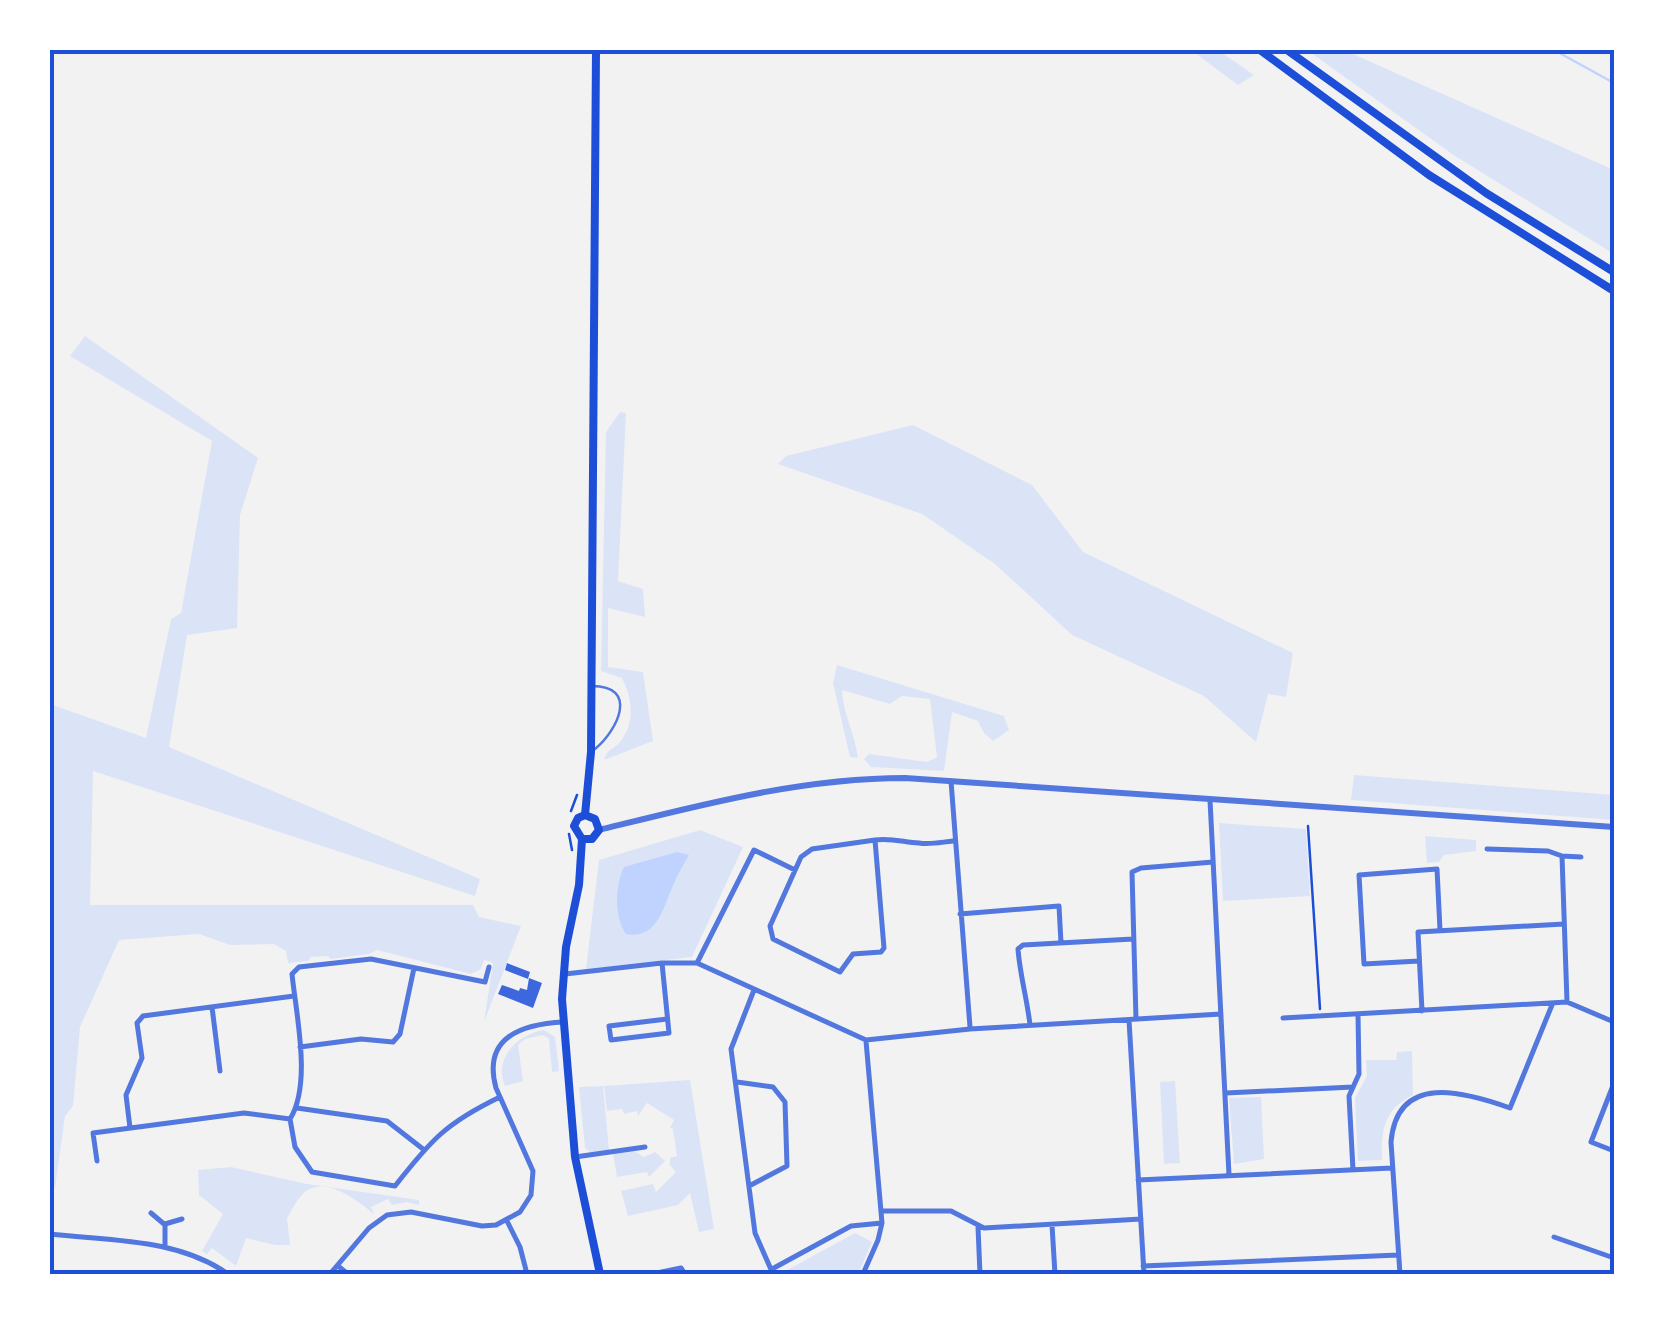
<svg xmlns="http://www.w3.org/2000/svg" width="1664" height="1324" font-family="'Exo 2',sans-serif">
	<rect width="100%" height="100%" fill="#f2f2f2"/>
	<!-- green -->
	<path fill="#dbe4f7" d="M1191,50H1218L1254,75L1238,85Z
		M1307,50H1344L1614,170V254L1455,156Z
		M85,336L258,458L240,515L237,628L187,635L169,747L480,879L475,896L93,771L90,905H473L479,917L521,926L484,1022L493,963L484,960L481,969L471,974L377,950L369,954L331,959L328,956L311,957L308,961L288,963L286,951L274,944L230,945L199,934L119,940L80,1027L73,1106L65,1116L55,1188L50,1187V704L146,738L171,619L181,613L212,441L70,356Z
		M620,412L626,413L618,581L643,589L645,617L608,608V667L643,672L653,741L604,760C608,748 613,750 620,742C636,722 632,698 622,678L601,671L606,432Z
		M913,425L1032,485L1083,552L1293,653L1286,697L1268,694L1256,742L1204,696L1072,635L995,564L922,514L778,464L786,456Z
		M837,665L1004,716L1009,730L993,741L984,733L978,721L952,712L944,771L871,767L864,759L869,754L927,762L937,757L930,699L902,696L890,704L842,690C843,715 855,733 858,758L850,757L833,683Z
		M1354,775L1614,795V820L1351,800Z
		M1219,823L1306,829L1310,896L1223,901Z
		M700,830L743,847L692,957L586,969L599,860Z
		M1425,836L1476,840V851L1444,855L1439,862L1427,863Z
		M544,1030L555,1037L559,1071L552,1072L549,1039L543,1035L525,1039L518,1045L523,1081L505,1086C493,1058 518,1034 544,1030Z
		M1412,1051L1413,1095C1384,1109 1381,1130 1382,1160L1358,1161L1355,1098L1367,1076L1366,1060H1396L1397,1052Z
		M690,1080L714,1229L699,1232L690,1193L678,1205L628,1216L621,1191L653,1184L656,1192L676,1172L670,1165V1158L677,1156L673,1129L670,1128L674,1120L647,1103L638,1116L637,1111L624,1114L622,1109L607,1111L604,1086Z
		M1175,1081L1180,1163L1164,1164L1160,1082Z
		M603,1086L609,1150L590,1152L585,1148L579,1087Z
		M1261,1097L1264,1159L1234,1164L1229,1098Z
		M634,1151L644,1157L655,1152L665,1161L649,1177L647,1172L617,1177L613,1154Z
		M231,1167L307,1184L419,1200V1205L406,1202L392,1205L388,1199L371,1207L374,1214C359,1202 328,1176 306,1191C298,1197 292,1210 287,1218L290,1245H275L246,1238L236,1266L212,1248L207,1254L202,1251L223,1214L199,1195L198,1170Z
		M855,1233L872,1242L858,1274H780Z"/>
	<!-- water -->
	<path fill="#bfd3fe" d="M677,852L689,855C682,867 675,879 670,893C661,915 654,939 626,934C614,917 615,885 624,867Z"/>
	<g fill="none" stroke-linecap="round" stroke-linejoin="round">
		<!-- stream -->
		<path stroke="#bfd3fe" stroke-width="2.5" d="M1554,50L1614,83"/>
	</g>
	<!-- building -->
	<path fill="#3d67dc" d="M507,963L530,972L528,979L505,970Z
		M529,978L542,983L533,1008L498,994L502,985L519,991L520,988L527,990Z"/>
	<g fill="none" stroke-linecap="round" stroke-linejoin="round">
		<!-- path -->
		<path stroke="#1d4ed8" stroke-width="2.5" d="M571,811L577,795
			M1308,826L1320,1009
			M569,834L572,850"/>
		<!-- service -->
		<path stroke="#5277de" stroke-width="2.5" d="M592,686C639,686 618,730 595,749"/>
		<!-- minor -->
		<path stroke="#5277de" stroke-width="5" d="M951,781L970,1027
			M1210,800L1229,1175
			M875,840L884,948L881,952L853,954L840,972L773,939L770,926L801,857L812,849L875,840C892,838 903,842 919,843C930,845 942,842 953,841
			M1487,849L1548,851L1562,856L1581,857
			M1562,856L1567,1002
			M960,914L1059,906L1061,943
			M1419,961L1364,964L1359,875L1437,869L1440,930
			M662,963L669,1033L611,1040L609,1026L667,1019
			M697,963L754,850L795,870
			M489,967L485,982L371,959L299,967L292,974C296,1014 312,1084 290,1119L295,1147L312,1172L395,1186C431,1140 446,1123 500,1097
			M565,974L662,963H697L866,1040L970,1029L1221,1014
			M754,990L731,1049L755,1233L773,1274
			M212,1007L220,1071
			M1422,1011L1418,932L1564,924
			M1283,1018L1567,1002L1614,1022
			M1136,1019L1132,872L1141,868L1213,862
			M1129,1020L1144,1274
			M1030,1025C1027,998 1020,976 1018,949L1023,945L1133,939
			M300,1047L361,1039L393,1042L400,1034L414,968
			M737,1082L773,1087L785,1102L787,1166L749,1186
			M1614,1083L1591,1142L1614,1151
			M1226,1093L1353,1087
			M297,1108L387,1121L423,1149
			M130,1128L126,1095L142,1058L137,1023L143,1016L294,996
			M575,1157L645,1147
			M97,1161L93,1133L244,1113L290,1119
			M1353,1170L1349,1096L1359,1074L1358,1014
			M1138,1180L1392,1168
			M881,1211H951L984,1228L1141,1219
			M151,1213L164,1224
			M507,1221L520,1247L527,1274
			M1052,1225L1055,1274
			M978,1227L980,1274
			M50,1234C110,1241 177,1238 228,1274
			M1554,1237L1614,1258
			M165,1246V1224L182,1219
			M338,1266L348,1274
			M1143,1266L1398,1255
			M772,1269L851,1226L882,1223
			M330,1274L369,1228L387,1215L411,1212L482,1226L496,1225L520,1212L531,1195L533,1171L496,1088C482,1037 522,1024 564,1022
			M652,1274L681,1268L685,1274
			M863,1274L878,1240L882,1223L866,1041
			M1400,1274L1391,1142C1397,1072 1465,1092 1510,1108L1552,1005"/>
		<!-- tertiary -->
		<path stroke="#5277de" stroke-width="6" d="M599,830C700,805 801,778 905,778L1614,827"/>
		<!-- primary -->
		<path stroke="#1d4ed8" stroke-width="8" d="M585,815L591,752L596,50
			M582,839L579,885L566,947L562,999L575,1157L600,1274
			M582,839H592L599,830L595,819L585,815
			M582,839L574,826L578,818L585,815"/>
		<!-- trunk -->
		<path stroke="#1d4ed8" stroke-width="8" d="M1260,50L1429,175L1614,291
			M1287,50L1486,193L1614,272"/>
	</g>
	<!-- border -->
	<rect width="1664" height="1324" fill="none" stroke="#ffffff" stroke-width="105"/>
	<rect x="52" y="52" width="1560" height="1220" fill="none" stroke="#1d4ed8" stroke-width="4"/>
</svg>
